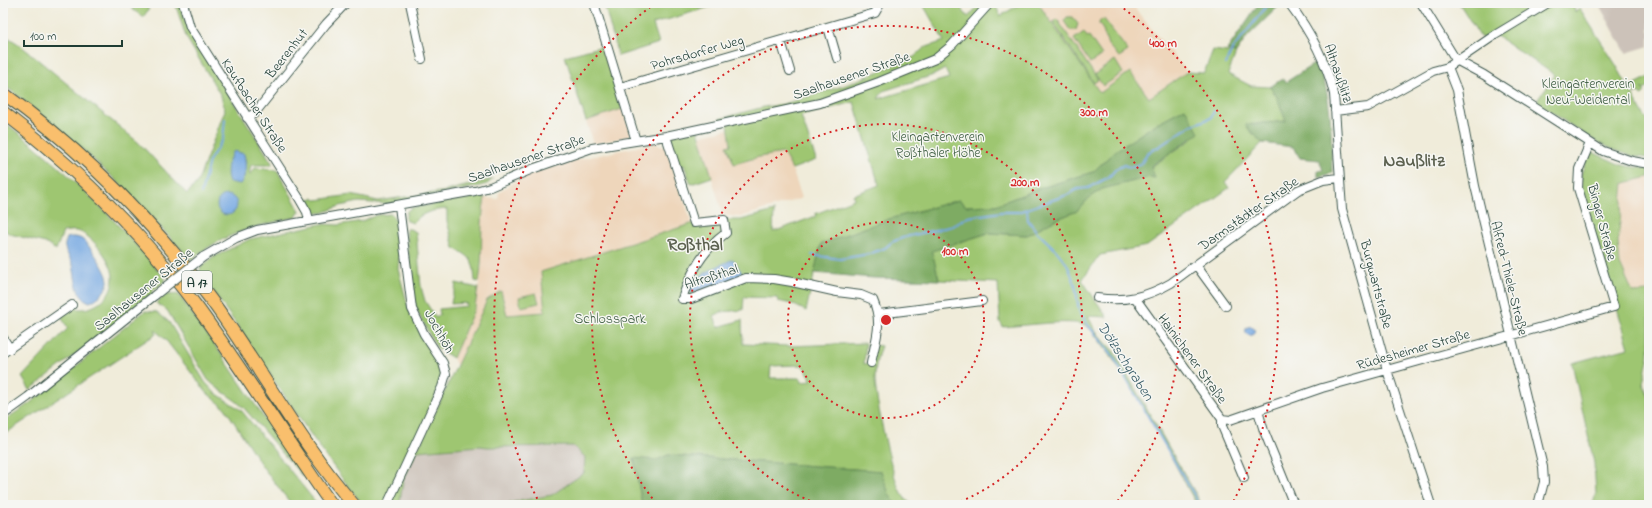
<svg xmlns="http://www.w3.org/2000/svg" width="1652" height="508" font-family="'Indie Flower',sans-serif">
	<rect width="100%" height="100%" fill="#f6f6f2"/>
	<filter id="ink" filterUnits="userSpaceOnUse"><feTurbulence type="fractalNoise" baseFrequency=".025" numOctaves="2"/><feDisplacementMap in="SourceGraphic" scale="8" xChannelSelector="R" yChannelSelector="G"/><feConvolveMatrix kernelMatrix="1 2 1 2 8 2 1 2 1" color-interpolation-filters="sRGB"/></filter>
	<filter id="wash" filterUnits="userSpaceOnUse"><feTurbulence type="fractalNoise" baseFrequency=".012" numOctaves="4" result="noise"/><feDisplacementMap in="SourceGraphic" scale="16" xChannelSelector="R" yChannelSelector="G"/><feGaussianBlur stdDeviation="0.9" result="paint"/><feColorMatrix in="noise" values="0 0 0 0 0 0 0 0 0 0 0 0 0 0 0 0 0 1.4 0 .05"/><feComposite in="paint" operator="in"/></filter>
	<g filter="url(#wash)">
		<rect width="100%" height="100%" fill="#f0ecda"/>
		<!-- built -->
		<path fill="#eed6bb" d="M1038,3H1132L1140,15L1187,72L1149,98L1100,93Z
			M622,109L631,133L629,136L593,144L586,121Z
			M728,129L731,145L728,146L759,157L783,153L792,169L802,198L740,217L723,215L699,136Z
			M654,143L665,147L695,231L456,365L453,358L475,307L482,265V214L485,198L498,199L499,193L505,188L525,176L572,161Z
			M1649,177V292L1633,293L1620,264L1618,242L1624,183Z"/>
		<!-- industrial -->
		<path fill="#ccc2b9" d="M1598,3H1649V46L1626,53Z
			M480,446L488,447L573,446L585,457L584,473L552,495L498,505H403L400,501L403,481L417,451Z"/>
		<!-- green -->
		<path fill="#9ec671" stroke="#5e8252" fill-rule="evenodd" d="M136,3H141L149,9L143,17L132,9Z
			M175,3H180L189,31L272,163L271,165H251L249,174H251L255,168L277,170L300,211L296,217C255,226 222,234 191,260L127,191L77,144L3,84V34L20,45L139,143L187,194L198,181L225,110L221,96L186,37ZM234,151L243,154L246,161L245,169L232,153Z
			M604,3H723L653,24L659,43L618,56Z
			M922,3H957L968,17L981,3H998L996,6L1000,16L1022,3H1038L1100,93L1130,72L1149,98L1187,72L1204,73L1213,50L1236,53L1228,74L1251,86L1270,87L1277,97L1286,121L1245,125L1262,143L1225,182L1229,188L1147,246L1100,255L1082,280L1107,317L1088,316L1096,332L1114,352L1202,505H1197C1167,450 1139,392 1101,343C1097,338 1091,328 1085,325C1071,319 1020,326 1003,327L1000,322L998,283L939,280L931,251L988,233L1027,235L1050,222L1077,211L1090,197L1102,189L1150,177L1155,178L1151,167L1192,139L1185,108L1159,122L1114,152L1093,172L1038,189L996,205L966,206L959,200L889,219L821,244L806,311L792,304L778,301L777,298L744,297L743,310L721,312L714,316L718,327L742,320L743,344L789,346L866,343L864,364L871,363L875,345L881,346C877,356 875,368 875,379C875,398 892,477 901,493C904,497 908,501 911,505H896L889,494L880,471L668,455L657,460L634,459L642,505H498L552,495L584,473L585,457L573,446L488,447L480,446L417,451L403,481L400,501L403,505H363C303,431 257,348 199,273L201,267L214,257L250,239L321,224L338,225L362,221L377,215L391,214L396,220L398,226L400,249L398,269L409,310L446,370L416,444L419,447L483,309L487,300L501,291L507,315L545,312L541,272L694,223L717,220H741L774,211L773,232L816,216L815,214L854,199L853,195L879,185L854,102L801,116L816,160L792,169L783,153L759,157L734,164L727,146L731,145L728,124L719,119L764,107L784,104L846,85L914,57L924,48L944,41ZM945,69L949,78L878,99L883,91L934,75ZM802,365L810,376L811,381L801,382V378H770L771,366Z
			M1459,3H1573L1575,12L1580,9L1616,65L1643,114L1649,121V158C1609,157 1570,123 1536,102L1555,75L1495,35L1481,38Z
			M1067,17H1072L1078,24L1076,30H1070L1064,21Z
			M1057,19L1098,80L1094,83L1053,22Z
			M1104,19L1128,51L1119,57L1108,45L1103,30L1099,24L1100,20Z
			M1084,32L1087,37L1089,36L1102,55L1090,63L1074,39Z
			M603,46L622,109L586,121L565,56Z
			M1115,60L1123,73L1103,86L1095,74Z
			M1649,77V87L1644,90L1641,88L1645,92L1642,95L1638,92L1635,95L1631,86Z
			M3,121C64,167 118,221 166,280L152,291L153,293L30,390L22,377L68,328L61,317L74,308C92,313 112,298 113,279C114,264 96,241 84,234C77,229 70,231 63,232L56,250L45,243L10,234L3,229Z
			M698,130L712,177L691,184L684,165L676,167L666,136Z
			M1590,151L1621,165L1649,169V177L1624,183L1618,242L1620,264L1633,293L1649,292V355L1643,383L1649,397V505H1592L1596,494L1594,463L1572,363L1629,348L1582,191L1581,174Z
			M493,179L487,184L476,187L387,204L359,202L340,206L322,213L313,212L305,200L314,198L316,200L351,195L378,201L446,191Z
			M482,196L485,198C479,226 484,254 479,282L475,281C473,260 473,258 454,248L447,221V209C433,210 422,212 413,223L405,220L407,211L411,208Z
			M406,229H410L416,232L421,287L425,301L436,318L440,315L439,309L467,306L466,303L451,304C451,297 456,291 456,283L478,288L475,307L453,358L437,348L420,317L414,301Z
			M536,293L539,303L521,307L519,297Z
			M178,294L221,354L303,476H302L244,408C233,397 219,391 208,380L167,310L156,303L166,295Z
			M145,311L157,312L169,322L205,382L214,392L241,410L318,505H292L262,466L225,408L207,393L165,339L155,330L156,334L3,435V421L30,403Z"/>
		<!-- forest -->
		<path fill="#7eab63" stroke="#4e744c" d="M1259,3H1282L1247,37L1236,53L1227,50Z
			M1317,62C1333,97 1331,135 1332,173L1318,177V171L1323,170L1319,160L1300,158L1293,147L1262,143L1245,125L1286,121L1277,97L1270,87L1282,79L1286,82Z
			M1185,108L1199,133L1151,166L1155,178L1150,177L1102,189L1090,197L1077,211L1050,222L1027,235L988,233L932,251L939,280L874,278L814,273L821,244L889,219L959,200L966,206L996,205L1038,189L1093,172L1114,152L1159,122Z
			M668,455L881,471L889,494L896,505H642L634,458L657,460Z"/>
		<!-- water -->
		<path fill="#76a8e2" stroke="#4a728b" d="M234,151L244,154C246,163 247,177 240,184L229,182C225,174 228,157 234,151Z
			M217 205a10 10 0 1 1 20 0a10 10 0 1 1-20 0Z
			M71,237C75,237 79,237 83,240C90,246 109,273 108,282C107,291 97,299 90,302C75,297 76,278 73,265C71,259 66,253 65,248C64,244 66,242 67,238Z
			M733,259L744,276L715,288L689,293C691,276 719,266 733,259Z
			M1245.5 331a4.5 4.5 0 1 1 9 0a4.5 4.5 0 1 1-9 0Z"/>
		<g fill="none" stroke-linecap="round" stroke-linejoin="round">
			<!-- stream -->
			<path stroke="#76a8e2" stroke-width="2" d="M1226,64L1232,50L1269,3
				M201,194L209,161L223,139L225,119
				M1027,209L1028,220L1037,232L1055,249L1067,264L1075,284L1079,311L1088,325L1111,353L1200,505
				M812,255L840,259L869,254L885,248L892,242L905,237L953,226L968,217L1001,212H1018L1067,195L1078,189L1088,188L1109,177L1116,169L1124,165L1129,167L1141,164L1147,153L1160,146L1190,126L1211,118L1214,111"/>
		</g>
	</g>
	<g filter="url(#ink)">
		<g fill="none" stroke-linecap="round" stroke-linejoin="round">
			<!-- minor casing -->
			<g stroke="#3e574d" stroke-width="10">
				<path id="minor" d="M183,3L190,27L299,198L307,212L309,220
					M410,3L422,59
					M594,3L636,141
					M1289,3C1310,31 1326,60 1334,94L1342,209L1387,370L1431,505
					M1421,3L1456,60L1484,75L1603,151L1632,161L1649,164
					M828,27L837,58
					M781,41L790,71
					M620,87L875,13L879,6
					M1335,111L1368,107L1433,71L1448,67
					M247,118L255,113L326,24L346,3
					M666,136L694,223L724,220L726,233C704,249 690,273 682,299H691L746,278L774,279L792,282L837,292L861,295L873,300C883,323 876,339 871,363
					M203,257L236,238L257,230L475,191L490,187L535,168L592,148L666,136L796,108L820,103L879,82L935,59L952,45L990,3
					M1196,265L1226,306
					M1097,298C1125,302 1147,297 1171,283L1298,190L1323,180L1339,178
					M1136,299L1222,419V426L1244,478
					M879,314L982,301
					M3,338L10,349
					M3,353L72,305
					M1258,411L1264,431L1294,505
					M3,415L28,397L155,295
					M1222,419L1230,420L1322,388L1614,307L1578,188L1579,169L1590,143
					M387,505L442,387L446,374L443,363L424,334L412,309L399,206
					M1538,505L1544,482L1543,467L1475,186L1457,90L1448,67L1495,35L1548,3"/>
			</g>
			<!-- highway casing -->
			<g stroke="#3e574d" stroke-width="14">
				<path id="highway" d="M3,93C81,149 151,220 209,297C259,364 298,441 354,505
					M3,112C76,168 142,233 197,307C244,371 286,440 332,505"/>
			</g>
			<!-- minor -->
			<use href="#minor" stroke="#fff" stroke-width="8"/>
			<!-- highway -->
			<use href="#highway" stroke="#f9bf6d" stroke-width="12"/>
			<!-- minor-bridge casing -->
			<g stroke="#3e574d" stroke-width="10" stroke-linecap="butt">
				<path id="minor-bridge" d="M155,295L203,257"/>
			</g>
			<!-- minor-bridge -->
			<use href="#minor-bridge" stroke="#fff" stroke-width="8"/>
		</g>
	</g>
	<!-- distance rings -->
	<g fill="none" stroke="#d62828" stroke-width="2" stroke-dasharray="2 4">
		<circle cx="886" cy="320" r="98"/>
		<path d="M821 505A196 196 0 1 1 951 505"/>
		<path d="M656 503A294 294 0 1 1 1116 503"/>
		<path d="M540 504A392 392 0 0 1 653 5M1119 5A392 392 0 0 1 1232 504"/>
	</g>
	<g text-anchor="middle" stroke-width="3" stroke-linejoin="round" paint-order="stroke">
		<!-- shield labels -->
		<rect fill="#f6f6f2" stroke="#60746d" stroke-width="1" x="182" y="271" width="30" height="22" rx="3"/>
		<g font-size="13" font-weight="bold" fill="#1f3d34">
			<text x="197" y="287">A 17</text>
		</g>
		<!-- street labels -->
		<g font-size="14" fill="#1f3d34" stroke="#f6f6f2">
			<text transform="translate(697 52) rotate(-16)" y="5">Pohrsdorfer Weg</text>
			<text transform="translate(286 53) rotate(-52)" y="5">Beerenhut</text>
			<text transform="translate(1339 73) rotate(71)" y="5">Altnaußlitz</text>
			<text transform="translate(851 75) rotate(-19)" y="5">Saalhausener Straße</text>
			<text transform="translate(255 105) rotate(57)" y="5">Kaufbacher Straße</text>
			<text transform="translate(526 158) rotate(-19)" y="5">Saalhausener Straße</text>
			<text transform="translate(1248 213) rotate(-35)" y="5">Darmstädter Straße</text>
			<text transform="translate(1603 222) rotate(75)" y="5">Binger Straße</text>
			<text transform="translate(711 276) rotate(-17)" y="5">Altroßthal</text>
			<text transform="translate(1510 278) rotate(76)" y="5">Alfred-Thiele-Straße</text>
			<text transform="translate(1377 284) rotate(75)" y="5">Burgwartstraße</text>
			<text transform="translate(143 289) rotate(-39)" y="5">Saalhausener Straße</text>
			<text transform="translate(440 331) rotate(61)" y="5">Jochhöh</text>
			<text transform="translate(1413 349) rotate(-16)" y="5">Rüdesheimer Straße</text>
			<text transform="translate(1193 358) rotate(54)" y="5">Hainichener Straße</text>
		</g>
		<!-- park labels -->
		<g font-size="14" fill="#3f5f43" stroke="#f6f6f2">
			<text x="1588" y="88">Kleingartenverein<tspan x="1588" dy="16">Neu-Weidental</tspan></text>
			<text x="938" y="141">Kleingartenverein<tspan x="938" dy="16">Roßthaler Höhe</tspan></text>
			<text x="610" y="323">Schlosspark</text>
		</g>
		<!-- water labels -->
		<g font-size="15" font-style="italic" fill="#395d68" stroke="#f6f6f2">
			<text transform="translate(1126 361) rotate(57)" y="5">Dölzschgraben</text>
		</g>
		<!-- district labels -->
		<g font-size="18" font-weight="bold" fill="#5c614f" stroke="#f6f6f2">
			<text x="1414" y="166">Naußlitz</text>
			<text x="695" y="250">Roßthal</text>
		</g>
	</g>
	<circle cx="886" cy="320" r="6" fill="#d62828" stroke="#f6f6f2" stroke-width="2"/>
	<g font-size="12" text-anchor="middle" font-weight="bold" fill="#d62828" stroke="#f6f6f2" stroke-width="3" stroke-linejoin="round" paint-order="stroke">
		<text x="1163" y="47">400 m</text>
		<text x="1094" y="116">300 m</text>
		<text x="1025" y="186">200 m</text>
		<text x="955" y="255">100 m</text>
	</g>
	<!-- margin -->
	<rect width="1652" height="508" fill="none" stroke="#f6f6f2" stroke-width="16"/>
	<!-- scale -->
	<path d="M24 40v6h98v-6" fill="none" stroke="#1f3d34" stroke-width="2"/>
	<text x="30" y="40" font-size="12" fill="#1f3d34" stroke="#f6f6f2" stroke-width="3" paint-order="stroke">100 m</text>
</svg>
